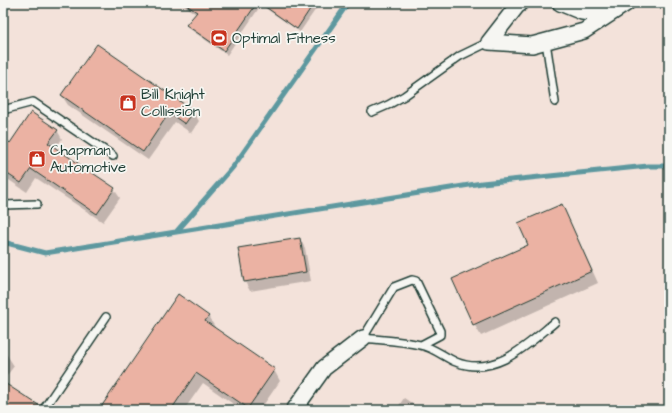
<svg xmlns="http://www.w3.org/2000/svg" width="672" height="413" font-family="'Architects Daughter',sans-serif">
	<rect width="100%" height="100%" fill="#f3e2da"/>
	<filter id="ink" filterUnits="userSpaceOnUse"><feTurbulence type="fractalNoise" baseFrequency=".025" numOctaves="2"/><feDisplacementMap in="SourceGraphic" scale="8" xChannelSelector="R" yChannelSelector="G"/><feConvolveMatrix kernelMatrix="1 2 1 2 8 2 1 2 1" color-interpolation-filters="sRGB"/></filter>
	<g filter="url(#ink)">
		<!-- shadow -->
		<path fill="#0003" d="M180,3H320L300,32L261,5L227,55L190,29L188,25L196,14Z
			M62,96L193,112L199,121L191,133L175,122L148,160L68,105Z
			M57,130L62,139L55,149L114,189L120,198L103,222L36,178L27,192L3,176V151L11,144Z
			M561,205L568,217L598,283L481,336L474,324L529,245Z
			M300,239L305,248L311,281L250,291L245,282L239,249Z
			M208,316L215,327L214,329L274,370L280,381L260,410H242L203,383L184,410H101Z
			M3,352L7,355L14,366L3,381Z
			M404,398L422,410H396Z"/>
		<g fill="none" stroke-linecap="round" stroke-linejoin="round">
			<!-- stream -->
			<path stroke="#5d989f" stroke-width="5" d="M177,231L233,167L348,3
				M3,242L45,253L482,183L648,166H669"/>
		</g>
		<!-- building -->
		<path fill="#ebb2a3" stroke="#1f3d34" d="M183,3H257L224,51L186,25L197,12Z
			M260,3H314L297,29Z
			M97,44L194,111L185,124L169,113L143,152L61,95Z
			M31,112L58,130L48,143L115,188L97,214L31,169L21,183L3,171V149L8,141L10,143Z
			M562,204L592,271L473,325L452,279L528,245L518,223Z
			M300,238L306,272L244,282L238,248Z
			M178,294L209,316L205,321L275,369L248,408L196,373L171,410H99Z
			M3,382L40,406L38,410H3Z"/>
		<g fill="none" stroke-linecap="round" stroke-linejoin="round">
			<!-- service casing -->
			<g stroke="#1f3d34" stroke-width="10">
				<path id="service" d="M546,42L555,102
					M3,110L33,102L113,156
					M372,112L388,105L404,96L460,56L489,42
					M3,205L37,204
					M421,345L440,335V331L416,281L412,280L394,287L363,338C381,340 402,341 420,345C433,347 444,357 456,362C495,378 528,344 555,322
					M43,410L106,317"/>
			</g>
			<!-- minor casing -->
			<g stroke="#1f3d34" stroke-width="18">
				<path id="minor" d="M560,3L582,12L608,15
					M489,42L532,45L584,31L627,3
					M489,42L517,6L521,3
					M294,410L324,368L363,338"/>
			</g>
			<!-- service -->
			<use href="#service" stroke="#f6f6f2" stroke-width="7"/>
			<!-- minor -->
			<use href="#minor" stroke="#f6f6f2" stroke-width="15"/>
		</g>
	</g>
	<!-- icons -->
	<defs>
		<g id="stadium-square" transform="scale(0.9)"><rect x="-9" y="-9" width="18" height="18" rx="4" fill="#c8321e" stroke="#f6f6f2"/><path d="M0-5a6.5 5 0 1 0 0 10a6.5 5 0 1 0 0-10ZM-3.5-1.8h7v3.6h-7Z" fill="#fff"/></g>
		<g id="shop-square" transform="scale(0.9)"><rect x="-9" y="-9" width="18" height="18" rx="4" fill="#c8321e" stroke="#f6f6f2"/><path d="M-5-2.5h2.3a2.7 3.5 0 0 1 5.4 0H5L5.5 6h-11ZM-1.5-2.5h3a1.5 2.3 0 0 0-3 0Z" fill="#fff"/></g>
	</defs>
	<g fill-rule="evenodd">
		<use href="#stadium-square" x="219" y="38"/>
		<use href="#shop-square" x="128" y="103"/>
		<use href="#shop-square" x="37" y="159"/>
	</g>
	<g text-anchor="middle" stroke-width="3.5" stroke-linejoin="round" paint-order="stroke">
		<!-- poi labels -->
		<g font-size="15" fill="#1f3d34" stroke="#f6f6f2" text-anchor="start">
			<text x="232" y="43">Optimal Fitness</text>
			<text x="141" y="99">Bill Knight<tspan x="141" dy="17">Collission</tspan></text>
			<text x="50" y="155">Chapman<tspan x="50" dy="17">Automotive</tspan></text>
		</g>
	</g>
	<!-- margin -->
	<rect width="672" height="413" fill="none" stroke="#f6f6f2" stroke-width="16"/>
	<rect x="8" y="8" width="656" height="397" fill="none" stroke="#1f3d34" stroke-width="1.5" filter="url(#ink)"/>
</svg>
